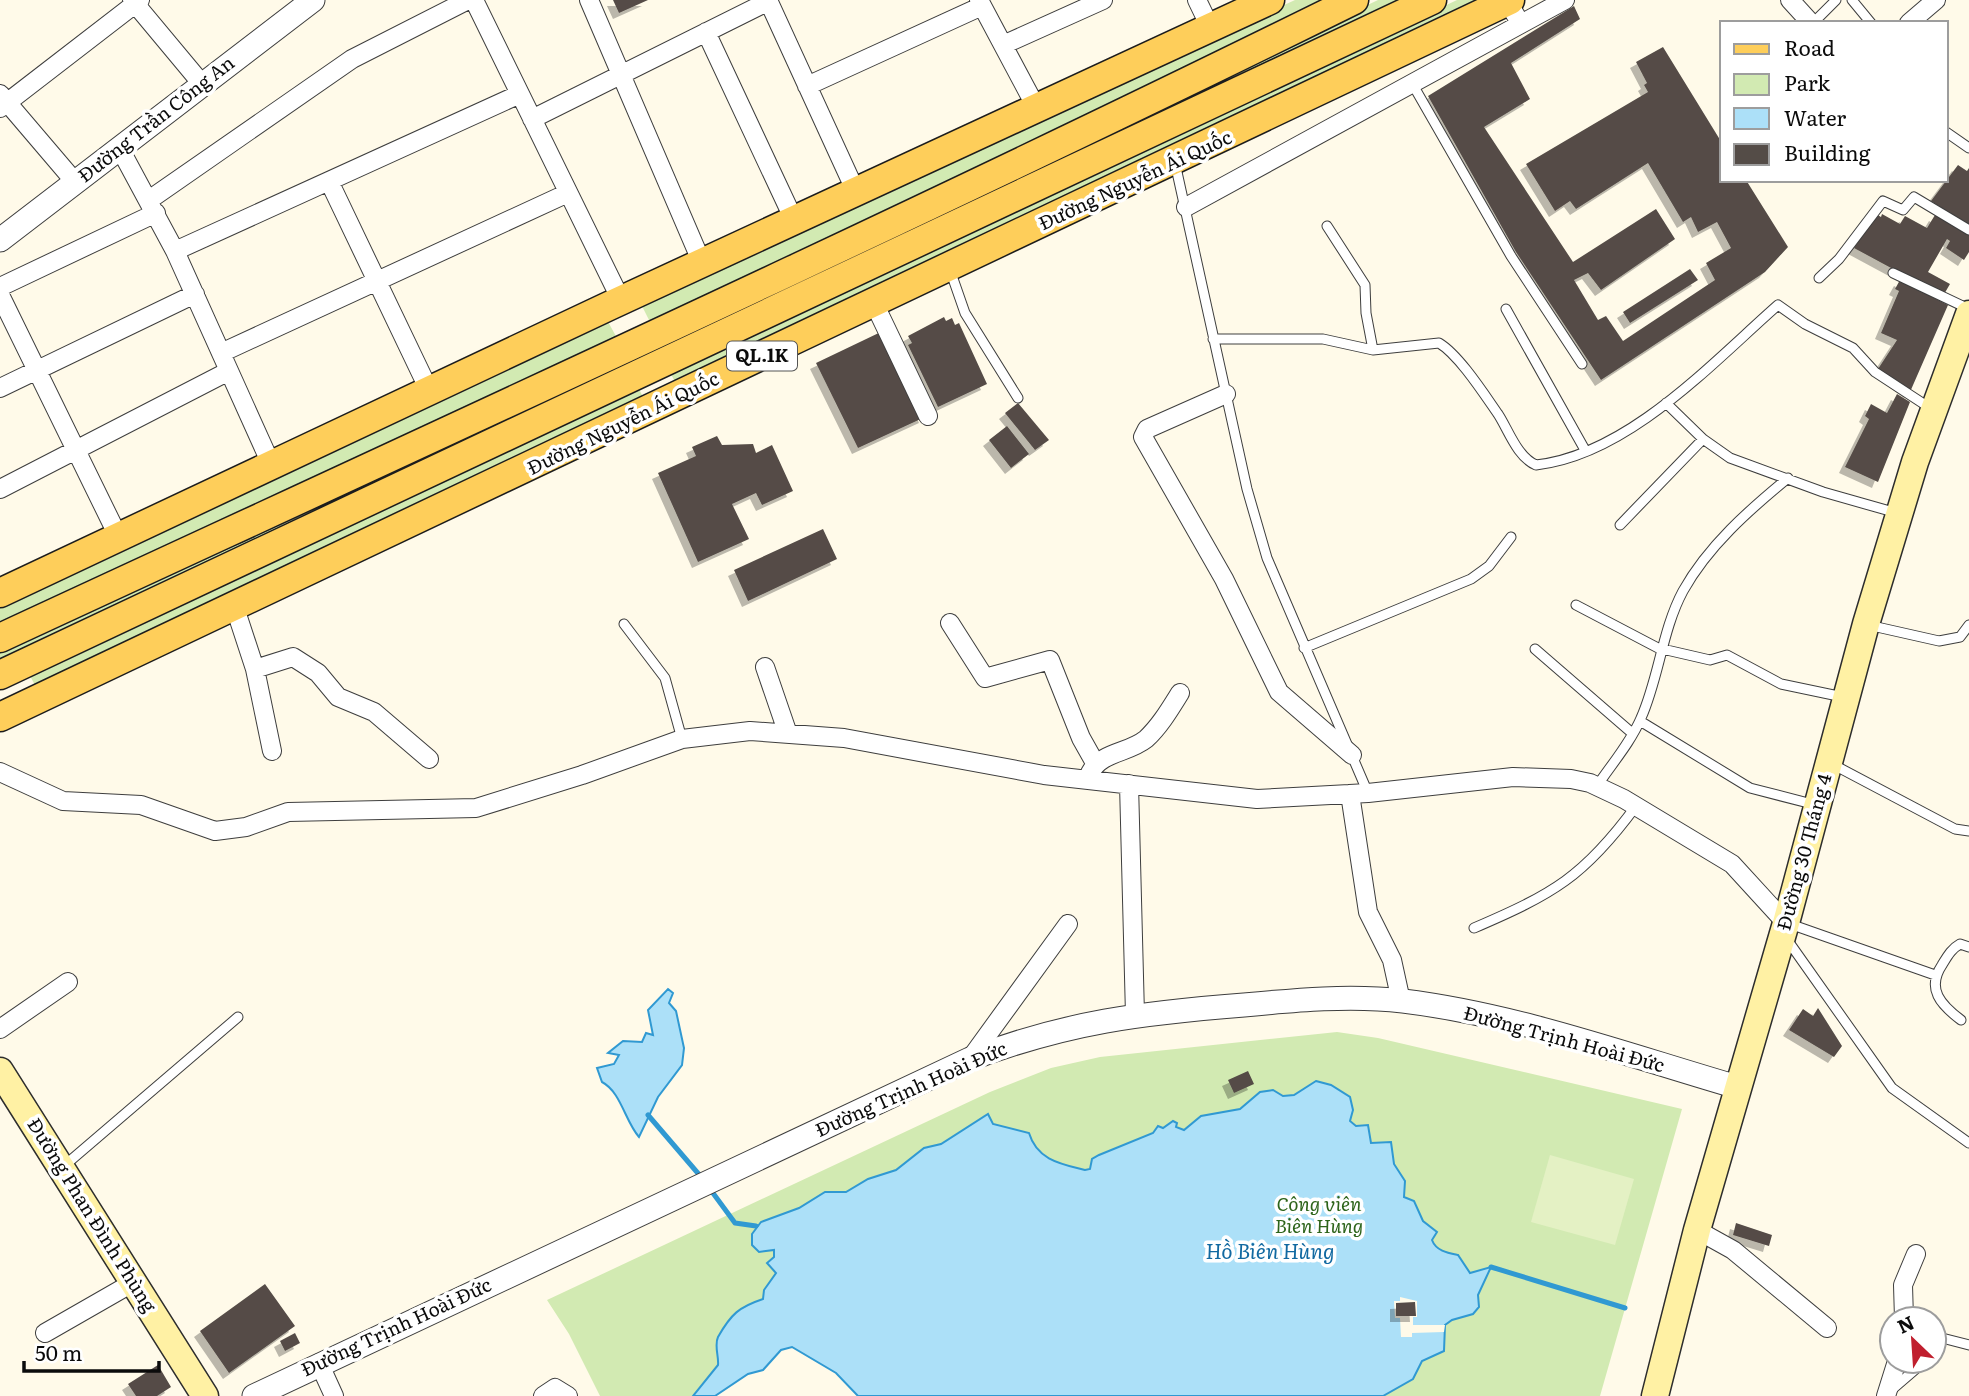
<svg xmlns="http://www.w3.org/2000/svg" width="1969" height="1396" font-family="Literata,serif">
	<defs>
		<filter id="shadow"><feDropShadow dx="-6" dy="6" stdDeviation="0" flood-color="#0004"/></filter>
	</defs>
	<rect width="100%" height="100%" fill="#fffae9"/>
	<!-- green -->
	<path fill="#d2eab2" d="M1295,0H1331L651,324L640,302Z
		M1378,0H1408L663,353L659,343Z
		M1457,0H1484L676,384L670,372Z
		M606,318L618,340L0,627V604Z
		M624,359L629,369L0,662V650Z
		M638,387L644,399L37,689L28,672Z
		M1337,1032L1378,1038L1682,1109L1600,1396H858L836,1373L792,1347L781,1350L763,1370L748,1374L715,1396H600L569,1334L547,1300L990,1092L1051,1068L1100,1057Z"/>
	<!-- pitch -->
	<path fill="#e4f1c4" d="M1550,1155L1634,1179L1615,1245L1531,1222Z"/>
	<!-- water -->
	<path fill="#ace0f8" stroke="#3099d2" stroke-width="2" d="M668,989L673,993L669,1003L676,1011L684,1048L682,1065L658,1097L639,1137C625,1121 621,1092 602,1082L597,1068L614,1064L619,1055L608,1053L623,1041L642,1042L646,1033L653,1035L648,1010Z
		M1316,1081L1331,1085L1350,1097L1353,1110L1350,1121L1356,1126L1368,1125L1371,1143L1391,1142L1394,1164L1405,1181L1404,1197L1414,1201L1423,1221L1437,1232L1432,1240C1436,1251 1448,1253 1458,1255L1470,1273L1491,1267L1478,1295L1479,1307L1473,1314L1452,1320L1445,1325L1444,1351L1422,1361L1413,1379L1383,1396H858L836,1373L792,1347L781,1350L763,1370L748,1374L715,1396H693L718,1365C719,1357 714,1345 718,1337C731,1314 739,1307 763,1299L764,1290L776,1273L767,1263L774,1257V1250L759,1252L752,1245V1234L761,1222L799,1208L825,1192H846L868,1179L896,1170L924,1148L941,1144L988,1114L993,1124L1029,1133C1037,1160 1061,1164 1085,1170L1090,1169L1092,1159L1099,1155L1153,1133L1158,1126L1163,1128L1173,1121L1177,1123L1176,1127L1184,1130L1201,1116L1240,1109L1260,1092L1273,1090L1283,1096L1294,1095Z"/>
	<!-- pier -->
	<path fill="#fffae9" d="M1400,1297L1417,1301V1317H1413V1325H1445L1444,1332L1412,1333V1337H1401L1400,1318H1395L1394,1301H1400Z"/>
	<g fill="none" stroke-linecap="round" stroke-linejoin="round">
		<!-- stream -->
		<path stroke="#3099d2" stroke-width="5" d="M648,1115L702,1178
			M710,1189L735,1223L756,1226
			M1491,1267L1625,1308"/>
	</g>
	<!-- building -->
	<path fill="#544c47" filter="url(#shadow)" d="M613,0H648L619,13Z
		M1574,6L1580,19L1511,63L1530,99L1484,127L1573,262L1656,209L1675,239L1601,290L1588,273L1574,280L1598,320L1606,316L1623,341L1715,280L1706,263L1731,248L1717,222L1698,232L1691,217L1683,222L1648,163L1576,209L1570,201L1555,211L1526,164L1648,92L1644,85L1647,83L1636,62L1663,47L1722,143V180H1746L1788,247L1765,272L1601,380L1516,252L1428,96Z
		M1958,165L1967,171L1969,168V226L1931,201Z
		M1876,214L1881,217L1882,214L1900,224L1905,216L1927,228L1935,215L1969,235V252L1964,260L1946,248L1950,241L1947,239L1928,272L1950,284L1943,296L1854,248Z
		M1690,269L1698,280L1630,323L1623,312Z
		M1900,280L1948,305L1910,392L1878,369L1897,340L1881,333L1899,291L1895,289Z
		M944,317L946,321L952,318L955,325L959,323L987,384L938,407L908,345L912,343L908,336Z
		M885,330L925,417L858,448L816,363Z
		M1897,394L1910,402L1878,482L1845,467L1869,419L1865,416L1871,404L1887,413Z
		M1018,403L1049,440L1035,450L1005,413Z
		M1007,426L1029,454L1011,468L989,440Z
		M717,436L722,445L753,444L756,453L772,445L793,491L762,505L756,493L732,504L749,539L698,562L658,473L696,456L692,447Z
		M823,529L837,559L748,601L734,570Z
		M1818,1008L1842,1046L1834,1057L1789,1030L1803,1009L1813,1016Z
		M1248,1071L1254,1084L1234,1093L1228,1080Z
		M1736,1223L1772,1235L1769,1246L1733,1235Z
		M265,1284L295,1326L229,1373L200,1331Z
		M1415,1302L1416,1316H1396V1303Z
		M295,1333L300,1343L285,1351L280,1341Z
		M158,1365L171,1387L157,1396H136L128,1384Z"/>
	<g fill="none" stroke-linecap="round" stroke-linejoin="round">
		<!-- service casing -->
		<g stroke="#3e3e3e" stroke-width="11">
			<path id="service" d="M1852,0L1871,23
				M1813,23L1836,0
				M1413,85L1511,256L1582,364
				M1946,132L1969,148
				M1175,163L1247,489L1267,558L1368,793
				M1327,226L1365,285L1366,313L1373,350
				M950,270L965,313L1018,398
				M1893,273L1969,309
				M1819,278L1839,259L1883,201L1903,210L1914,197L1969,230
				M1506,309L1585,450
				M1213,339H1323L1373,350L1439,343C1459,355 1484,394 1498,414C1508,429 1517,457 1536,465C1628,455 1712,363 1778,305L1805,324L1853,348L1875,372L1930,408
				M1666,403L1703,439L1730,458L1823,492L1897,513
				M1620,525L1703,439
				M1576,605L1658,648L1710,660L1727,655L1781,684L1843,697
				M624,624L665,678L682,739
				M1868,625L1939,641L1960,637L1969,625
				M1304,648L1471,579L1489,566L1511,537
				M1535,649L1632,733
				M1640,721L1750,788L1816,805
				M1832,764L1955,829L1969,831
				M1597,786C1611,765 1631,742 1641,718C1659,678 1662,630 1683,591C1708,546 1749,510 1788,478
				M1787,923L1935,975
				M1474,928C1553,894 1584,877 1636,806
				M1786,938L1892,1088L1969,1143
				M1961,1020C1941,1005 1926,989 1942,965C1947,957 1951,949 1960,944L1969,947
				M64,1166L238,1017
				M1934,1344L1942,1338L1969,1345
				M1889,1392L1925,1361"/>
		</g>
		<!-- minor casing -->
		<g stroke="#3e3e3e" stroke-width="20">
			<path id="minor" d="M132,0L202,84
				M474,0L621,300
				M589,0L702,263
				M768,0L856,192
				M979,0L1037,109
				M1197,0L1211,29
				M1790,0L1811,23
				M1909,23L1936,0
				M1521,24L1565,0
				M706,32L794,220
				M1003,45L1103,0
				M807,86L982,6
				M0,94L75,182
				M0,108L140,0
				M532,119L769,1
				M119,147L175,251L271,464
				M329,181L429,390
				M149,200L352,59L468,0
				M1186,207L1521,24L1507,1
				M175,251L520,94
				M0,287L156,213
				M0,295L118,536
				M874,303L928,416
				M221,353L568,193
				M0,388L195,294
				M1226,394L1147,429L1143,437L1224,579L1279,692L1352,755
				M0,489L229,371
				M235,608L255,669L272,751
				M950,623L985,678L1050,660L1081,738L1095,763
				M765,667L788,734
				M255,669L293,657L318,673L338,697L374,712L429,759
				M0,772L63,801L141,805L215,831L246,827L288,812L476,808L582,775L682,739L750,731L844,738L1044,775L1257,799L1368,793L1513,777L1571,779L1590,783L1624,799L1732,864L1786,923
				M1090,773C1102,751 1127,754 1146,739C1160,726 1170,709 1180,693
				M1129,784L1135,1015
				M1350,794L1368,912L1392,960L1401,1001
				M0,1029L68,982
				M970,1059L1068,924
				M1697,1230L1733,1250L1827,1328
				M1904,1319L1903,1285L1916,1254
				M45,1333L134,1282
				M319,1363L334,1396
				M543,1396L555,1388L568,1396
				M1886,1396L1897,1361"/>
		</g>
		<!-- tertiary casing -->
		<g stroke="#3e3e3e" stroke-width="25">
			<path id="tertiary" d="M0,240L313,0
				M254,1396L970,1059C1067,1022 1142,1013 1244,1005C1297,1000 1350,995 1403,1001C1517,1015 1627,1055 1737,1087"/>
		</g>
		<!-- secondary casing -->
		<g stroke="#2d2d2d" stroke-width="29">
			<path id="secondary" d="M0,1071L205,1396
				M1655,1396L1697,1230L1786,923L1866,624L1915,462L1969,314"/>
		</g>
		<!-- primary casing -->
		<g stroke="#1c1c1c" stroke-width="31">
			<path id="primary" d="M0,593L609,306L1270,0
				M0,638C453,428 907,221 1354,0
				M0,675L1432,0
				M0,717L1510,0"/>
		</g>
		<!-- service -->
		<use href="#service" stroke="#fff" stroke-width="9"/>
		<!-- minor -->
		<use href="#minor" stroke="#fff" stroke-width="18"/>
		<!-- tertiary -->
		<use href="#tertiary" stroke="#fff" stroke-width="23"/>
		<!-- secondary -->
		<use href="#secondary" stroke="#fff1a4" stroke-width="26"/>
		<!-- primary -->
		<use href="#primary" stroke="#fece5a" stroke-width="28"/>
	</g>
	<g text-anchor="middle" stroke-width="7" stroke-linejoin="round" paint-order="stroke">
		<!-- shield labels -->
		<rect fill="#fff" stroke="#545454" stroke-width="2" x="727" y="341.5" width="70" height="29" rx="5"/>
		<g font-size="18" font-weight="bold" fill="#0b0b0b">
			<text x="762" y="362">QL.1K</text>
		</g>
		<!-- street labels -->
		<g font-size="19" fill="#0b0b0b" stroke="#fff">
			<text transform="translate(156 119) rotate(-38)" y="7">Đường Trần Công An</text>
			<text transform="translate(1135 180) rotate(-25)" y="7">Đường Nguyễn Ái Quốc</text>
			<text transform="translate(623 423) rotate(-26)" y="7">Đường Nguyễn Ái Quốc</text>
			<text transform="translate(1804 852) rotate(-75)" y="7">Đường 30 Tháng 4</text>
			<text transform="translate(1564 1039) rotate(15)" y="7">Đường Trịnh Hoài Đức</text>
			<text transform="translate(911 1089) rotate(-24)" y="7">Đường Trịnh Hoài Đức</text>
			<text transform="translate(92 1215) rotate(58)" y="7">Đường Phan Đình Phùng</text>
			<text transform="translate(396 1327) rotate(-25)" y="7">Đường Trịnh Hoài Đức</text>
		</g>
		<!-- park labels -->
		<g font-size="19" font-style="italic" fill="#2d641a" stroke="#fff">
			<text x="1319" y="1211">Công viên<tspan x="1319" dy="22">Biên Hùng</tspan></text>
		</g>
		<!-- water labels -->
		<g font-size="21" font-style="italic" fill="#1169a1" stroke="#fff">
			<text x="1270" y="1259">Hồ Biên Hùng</text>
		</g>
	</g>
	<!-- legend -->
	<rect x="1720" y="21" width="228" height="161" fill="#ffffff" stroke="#9d9d9d" stroke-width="2"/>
	<rect x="1734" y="44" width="35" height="10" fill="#fece5a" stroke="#9d9d9d" stroke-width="2"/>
	<text x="1784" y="56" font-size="21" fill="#0b0b0b">Road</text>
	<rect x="1734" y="74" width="35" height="21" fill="#d2eab2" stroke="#9d9d9d" stroke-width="2"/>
	<text x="1784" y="91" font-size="21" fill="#0b0b0b">Park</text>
	<rect x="1734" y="108" width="35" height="21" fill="#ace0f8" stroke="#9d9d9d" stroke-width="2"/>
	<text x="1784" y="126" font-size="21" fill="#0b0b0b">Water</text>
	<rect x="1734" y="144" width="35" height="21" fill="#544c47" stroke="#9d9d9d" stroke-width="2"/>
	<text x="1784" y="161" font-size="21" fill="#0b0b0b">Building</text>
	<!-- north arrow -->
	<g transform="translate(1913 1340) rotate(335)"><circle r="33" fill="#ffffff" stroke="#9d9d9d" stroke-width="2"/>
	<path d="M0-5L12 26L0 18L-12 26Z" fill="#c01f2e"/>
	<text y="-10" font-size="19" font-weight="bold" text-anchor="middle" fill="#0b0b0b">N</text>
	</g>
	<!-- scale -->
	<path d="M24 1361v10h135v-10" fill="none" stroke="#0b0b0b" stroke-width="3.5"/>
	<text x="35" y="1361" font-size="21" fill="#0b0b0b" stroke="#ffffff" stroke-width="5" paint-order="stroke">50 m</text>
</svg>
